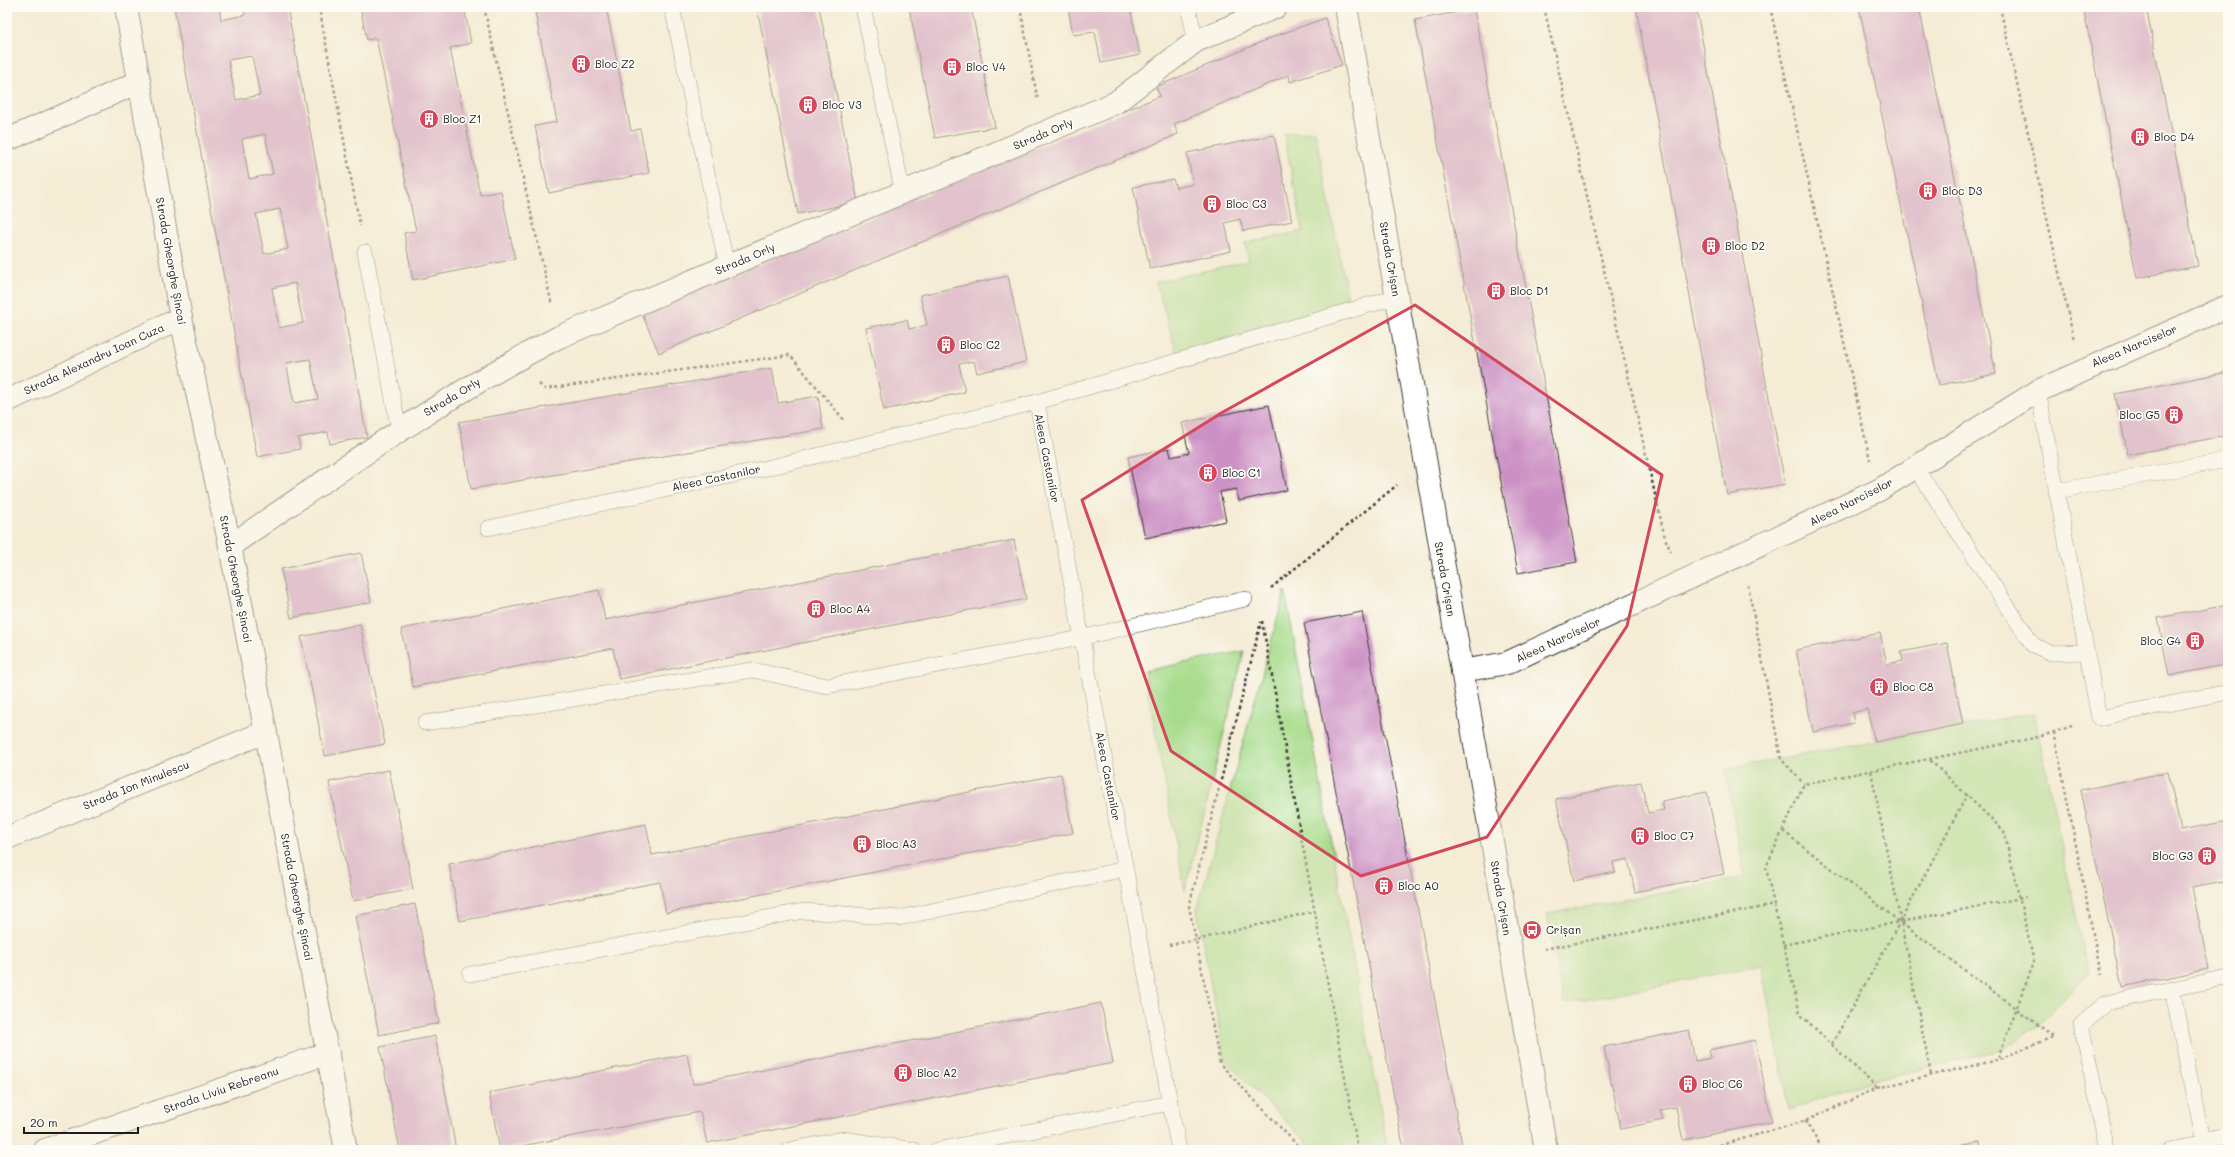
<svg xmlns="http://www.w3.org/2000/svg" width="2235" height="1157" font-family="Mali,sans-serif">
	<rect width="100%" height="100%" fill="#fdfcf7"/>
	<filter id="ink" filterUnits="userSpaceOnUse"><feTurbulence type="fractalNoise" baseFrequency=".025" numOctaves="2"/><feDisplacementMap in="SourceGraphic" scale="8" xChannelSelector="R" yChannelSelector="G"/><feConvolveMatrix kernelMatrix="1 2 1 2 8 2 1 2 1" color-interpolation-filters="sRGB"/></filter>
	<filter id="wash" filterUnits="userSpaceOnUse"><feTurbulence type="fractalNoise" baseFrequency=".012" numOctaves="4" result="noise"/><feDisplacementMap in="SourceGraphic" scale="16" xChannelSelector="R" yChannelSelector="G"/><feGaussianBlur stdDeviation="0.9" result="paint"/><feColorMatrix in="noise" values="0 0 0 0 0 0 0 0 0 0 0 0 0 0 0 0 0 1.4 0 .05"/><feComposite in="paint" operator="in"/></filter>
	<g filter="url(#wash)">
		<rect width="100%" height="100%" fill="#f4ecd6"/>
		<!-- green -->
		<path fill="#a8dc8c" stroke="#627c54" d="M1315,131L1349,304L1177,354L1156,282L1249,261L1245,243L1303,231L1284,134Z
			M1285,591L1388,1150H1314L1225,1060L1197,910Z
			M1244,651L1185,891L1144,671Z
			M2034,713L2088,974L2038,1026L2001,1050L1870,1081L1789,1110L1761,965L1564,1004L1547,914L1745,877L1725,769Z"/>
		<g id="blocks">
			<!-- building -->
			<path fill="#cc91c4" fill-rule="evenodd" d="M174,7H219L221,20L245,15L244,7H287L367,437L330,444L328,432L298,438L300,449L257,457ZM252,56L260,95L236,100L228,60ZM265,134L273,174L249,179L242,139ZM280,209L288,249L264,254L256,214ZM295,283L303,323L279,328L272,288ZM310,359L318,399L294,403L286,363Z
				M360,7H464L471,43L450,48L480,195L501,191L515,259L413,280L404,233L416,231L376,38L367,40Z
				M534,7H606L631,131L640,129L649,173L549,193L535,126L557,122Z
				M757,7H819L858,202L798,214Z
				M909,7H971L995,127L935,138Z
				M1068,7H1130L1140,55L1101,63L1095,32L1073,35Z
				M1636,7H1696L1785,484L1727,495Z
				M1859,7H1919L1996,374L1939,385Z
				M2083,7H2146L2198,266L2137,278Z
				M1474,9L1577,562L1518,573L1415,20Z
				M1325,18L1342,65L1290,82L1289,75L1174,124L1178,134L659,353L642,314L1160,96L1156,87L1273,37Z
				M1274,135L1292,221L1243,231L1240,219L1225,223L1231,251L1150,269L1133,187L1173,179L1176,188L1193,184L1187,153Z
				M1008,276L1026,362L977,373L974,361L959,364L965,392L884,410L866,328L907,320L909,329L927,325L920,295Z
				M772,368L778,403L818,396L823,429L471,489L459,422Z
				M2228,372V435L2128,455L2115,394Z
				M1269,405L1287,490L1239,501L1236,489L1220,492L1226,521L1145,538L1128,457L1169,448L1171,457L1189,453L1182,423Z
				M1014,540L1026,599L619,679L613,648L413,687L401,629L599,590L605,620Z
				M361,553L371,602L291,618L281,569Z
				M2228,605V664L2169,676L2158,618Z
				M1362,612L1463,1150H1404L1304,623Z
				M360,624L385,744L325,756L301,637Z
				M1880,633L1887,664L1903,661L1901,652L1947,643L1963,724L1875,742L1867,709L1852,713L1854,723L1813,732L1796,650Z
				M389,770L413,889L353,901L329,782Z
				M2168,772L2181,830L2228,821V881L2192,888L2209,969L2122,987L2081,790Z
				M1061,774L1073,833L666,913L660,882L460,921L449,864L646,824L652,855Z
				M1641,782L1648,813L1664,810L1662,801L1707,792L1724,874L1635,892L1628,859L1613,862L1615,872L1574,881L1556,799Z
				M415,904L439,1023L379,1035L355,916Z
				M1101,1003L1113,1063L707,1143L700,1112L500,1150L489,1093L687,1054L693,1084Z
				M1689,1030L1695,1061L1711,1058L1709,1050L1755,1040L1772,1122L1683,1140L1676,1107L1660,1110L1663,1120L1621,1129L1604,1047Z
				M435,1036L456,1150H400L380,1047Z
				M1980,1142L1981,1150H1943V1149Z"/>
		</g>
	</g>
	<g filter="url(#ink)">
		<use href="#blocks" fill-opacity="0" stroke="#3c3b38" stroke-width="1"/>
		<g fill="none" stroke-linecap="round" stroke-linejoin="round">
			<!-- service casing -->
			<g stroke="#3c3b38" stroke-width="16">
				<path id="service" d="M672,7L727,267
					M863,7L903,193
					M1188,7L1196,41
					M365,252L399,430
					M2038,391L2099,718L2228,692
					M1037,402L1179,1150
					M1915,467L2033,645L2051,653L2086,652
					M2056,491L2228,460
					M488,528L771,467L1037,402L1396,297
					M425,723L752,670L827,686L1081,638L1245,599
					M470,974L803,911L899,918L1125,869
					M2172,988L2203,1143
					M789,1150L843,1139L914,1150
					M937,1150L1170,1103
					M2108,1150L2081,1025L2106,1003L2228,977
					M2169,1150L2228,1138"/>
			</g>
			<!-- minor casing -->
			<g stroke="#3c3b38" stroke-width="24">
				<path id="minor" d="M7,140L139,82
					M7,401L181,318
					M230,546C337,472 443,397 559,337L1115,103L1196,41L1276,7
					M1462,671L1507,663L1879,490L2038,391L2228,306
					M7,838L265,732
					M45,1150L328,1053"/>
			</g>
			<!-- tertiary casing -->
			<g stroke="#3c3b38" stroke-width="24">
				<path id="tertiary" d="M126,7L181,318L230,546L346,1150
					M1346,7L1546,1150"/>
			</g>
			<!-- path -->
			<path stroke="#3c3b38" stroke-width="2.5" stroke-dasharray="3 3" stroke-linecap="butt" d="M319,7L360,226
				M484,7L552,305
				M1020,7L1038,101
				M1544,7L1665,538L1671,552
				M1770,7L1870,460
				M2000,7L2074,340
				M539,384L545,389L790,355L844,420
				M1748,585L1781,759L1804,784
				M1271,588L1397,485
				M1262,621L1358,1150
				M2054,732L2101,975
				M1930,760L2004,831L2034,962L1997,1060
				M1871,771L1931,1075
				M1783,831L1900,922L2053,1036
				M1774,905L1800,1014L1877,1088
				M1169,945L1196,940L1189,907L1261,622
				M1783,945L2026,897
				M1544,949L1774,905L1766,867L1804,784L2039,737L2072,726
				M1832,1044L1900,922L1967,795
				M1805,1121L1823,1150
				M1302,1150L1220,1064L1196,940L1315,911
				M1696,1150L1724,1144L1805,1121L1877,1088L1997,1060L2055,1036"/>
			<!-- service -->
			<use href="#service" stroke="#fff" stroke-width="15"/>
			<!-- minor -->
			<use href="#minor" stroke="#fff" stroke-width="22"/>
			<!-- tertiary -->
			<use href="#tertiary" stroke="#fff" stroke-width="22"/>
		</g>
	</g>
	<!-- marked area -->
	<path d="M0 0H2235V1157H0ZM1415,305L1662,475L1627,626L1487,837L1361,876L1171,751L1082,500L1223,412Z" fill="#f4ecd6" fill-opacity=".55" fill-rule="evenodd"/>
	<path fill="none" stroke="#d1495b" stroke-width="3" stroke-linejoin="round" d="M1415,305L1662,475L1627,626L1487,837L1361,876L1171,751L1082,500L1223,412Z"/>
	<!-- icons -->
	<defs>
		<g id="building-disc" transform="scale(1)"><circle r="9.5" fill="#d1495b" stroke="#fdfcf7"/><path d="M-4-6H4V6H1V3H-1V6H-4ZM-2.5-4.3h1.7v1.8h-1.7ZM.8-4.3h1.7v1.8H.8ZM-2.5-1h1.7V.8h-1.7ZM.8-1h1.7V.8H.8Z" fill="#fff"/></g>
		<g id="bus-disc" transform="scale(1)"><circle r="9.5" fill="#d1495b" stroke="#fdfcf7"/><path d="M-5-6H5V4H4V6H2V4H-2V6H-4V4H-5ZM-3.5-4V0h7V-4ZM-3.5 1.2v1.5H-2V1.2ZM2 1.2v1.5H3.5V1.2Z" fill="#fff"/></g>
	</defs>
	<g fill-rule="evenodd">
		<use href="#building-disc" x="581" y="64"/>
		<use href="#building-disc" x="952" y="67"/>
		<use href="#building-disc" x="808" y="105"/>
		<use href="#building-disc" x="429" y="119"/>
		<use href="#building-disc" x="2140" y="137"/>
		<use href="#building-disc" x="1928" y="191"/>
		<use href="#building-disc" x="1212" y="204"/>
		<use href="#building-disc" x="1711" y="246"/>
		<use href="#building-disc" x="1496" y="291"/>
		<use href="#building-disc" x="946" y="345"/>
		<use href="#building-disc" x="2174" y="415"/>
		<use href="#building-disc" x="1208" y="473"/>
		<use href="#building-disc" x="816" y="609"/>
		<use href="#building-disc" x="2195" y="641"/>
		<use href="#building-disc" x="1879" y="687"/>
		<use href="#building-disc" x="1640" y="836"/>
		<use href="#building-disc" x="862" y="844"/>
		<use href="#building-disc" x="2207" y="856"/>
		<use href="#building-disc" x="1384" y="886"/>
		<use href="#bus-disc" x="1532" y="930"/>
		<use href="#building-disc" x="903" y="1073"/>
		<use href="#building-disc" x="1688" y="1084"/>
	</g>
	<g text-anchor="middle" stroke-width="3.5" stroke-linejoin="round" paint-order="stroke">
		<!-- poi labels -->
		<g font-size="11" fill="#1c1c1c" stroke="#fdfcf7" text-anchor="start">
			<text x="595" y="68">Bloc Z2</text>
			<text x="966" y="71">Bloc V4</text>
			<text x="822" y="109">Bloc V3</text>
			<text x="443" y="123">Bloc Z1</text>
			<text x="2154" y="141">Bloc D4</text>
			<text x="1942" y="195">Bloc D3</text>
			<text x="1226" y="208">Bloc C3</text>
			<text x="1725" y="250">Bloc D2</text>
			<text x="1510" y="295">Bloc D1</text>
			<text x="960" y="349">Bloc C2</text>
			<text x="2160" y="419" text-anchor="end">Bloc G5</text>
			<text x="1222" y="477">Bloc C1</text>
			<text x="830" y="613">Bloc A4</text>
			<text x="2181" y="645" text-anchor="end">Bloc G4</text>
			<text x="1893" y="691">Bloc C8</text>
			<text x="1654" y="840">Bloc C7</text>
			<text x="876" y="848">Bloc A3</text>
			<text x="2193" y="860" text-anchor="end">Bloc G3</text>
			<text x="1398" y="890">Bloc A0</text>
			<text x="1546" y="934">Crișan</text>
			<text x="917" y="1077">Bloc A2</text>
			<text x="1702" y="1088">Bloc C6</text>
		</g>
		<!-- street labels -->
		<g font-size="11" fill="#1c1c1c" stroke="#fdfcf7">
			<text transform="translate(1043 134) rotate(-23)" y="4">Strada Orly</text>
			<text transform="translate(745 259) rotate(-23)" y="4">Strada Orly</text>
			<text transform="translate(1390 259) rotate(80)" y="4">Strada Crișan</text>
			<text transform="translate(171 261) rotate(80)" y="4">Strada Gheorghe Șincai</text>
			<text transform="translate(2134 346) rotate(-23)" y="4">Aleea Narciselor</text>
			<text transform="translate(94 359) rotate(-25)" y="4">Strada Alexandru Ioan Cuza</text>
			<text transform="translate(452 397) rotate(-31)" y="4">Strada Orly</text>
			<text transform="translate(1047 458) rotate(79)" y="4">Aleea Castanilor</text>
			<text transform="translate(716 478) rotate(-12)" y="4">Aleea Castanilor</text>
			<text transform="translate(1851 502) rotate(-27)" y="4">Aleea Narciselor</text>
			<text transform="translate(236 579) rotate(79)" y="4">Strada Gheorghe Șincai</text>
			<text transform="translate(1445 579) rotate(80)" y="4">Strada Crișan</text>
			<text transform="translate(1558 640) rotate(-25)" y="4">Aleea Narciselor</text>
			<text transform="translate(1108 776) rotate(79)" y="4">Aleea Castanilor</text>
			<text transform="translate(136 785) rotate(-22)" y="4">Strada Ion Minulescu</text>
			<text transform="translate(297 897) rotate(79)" y="4">Strada Gheorghe Șincai</text>
			<text transform="translate(1501 898) rotate(80)" y="4">Strada Crișan</text>
			<text transform="translate(221 1090) rotate(-19)" y="4">Strada Liviu Rebreanu</text>
		</g>
	</g>
	<!-- margin -->
	<rect width="2235" height="1157" fill="none" stroke="#fdfcf7" stroke-width="24"/>
	<!-- scale -->
	<path d="M24 1127v6h114v-6" fill="none" stroke="#1c1c1c" stroke-width="2"/>
	<text x="30" y="1127" font-size="12" fill="#1c1c1c" stroke="#fdfcf7" stroke-width="3" paint-order="stroke">20 m</text>
</svg>
